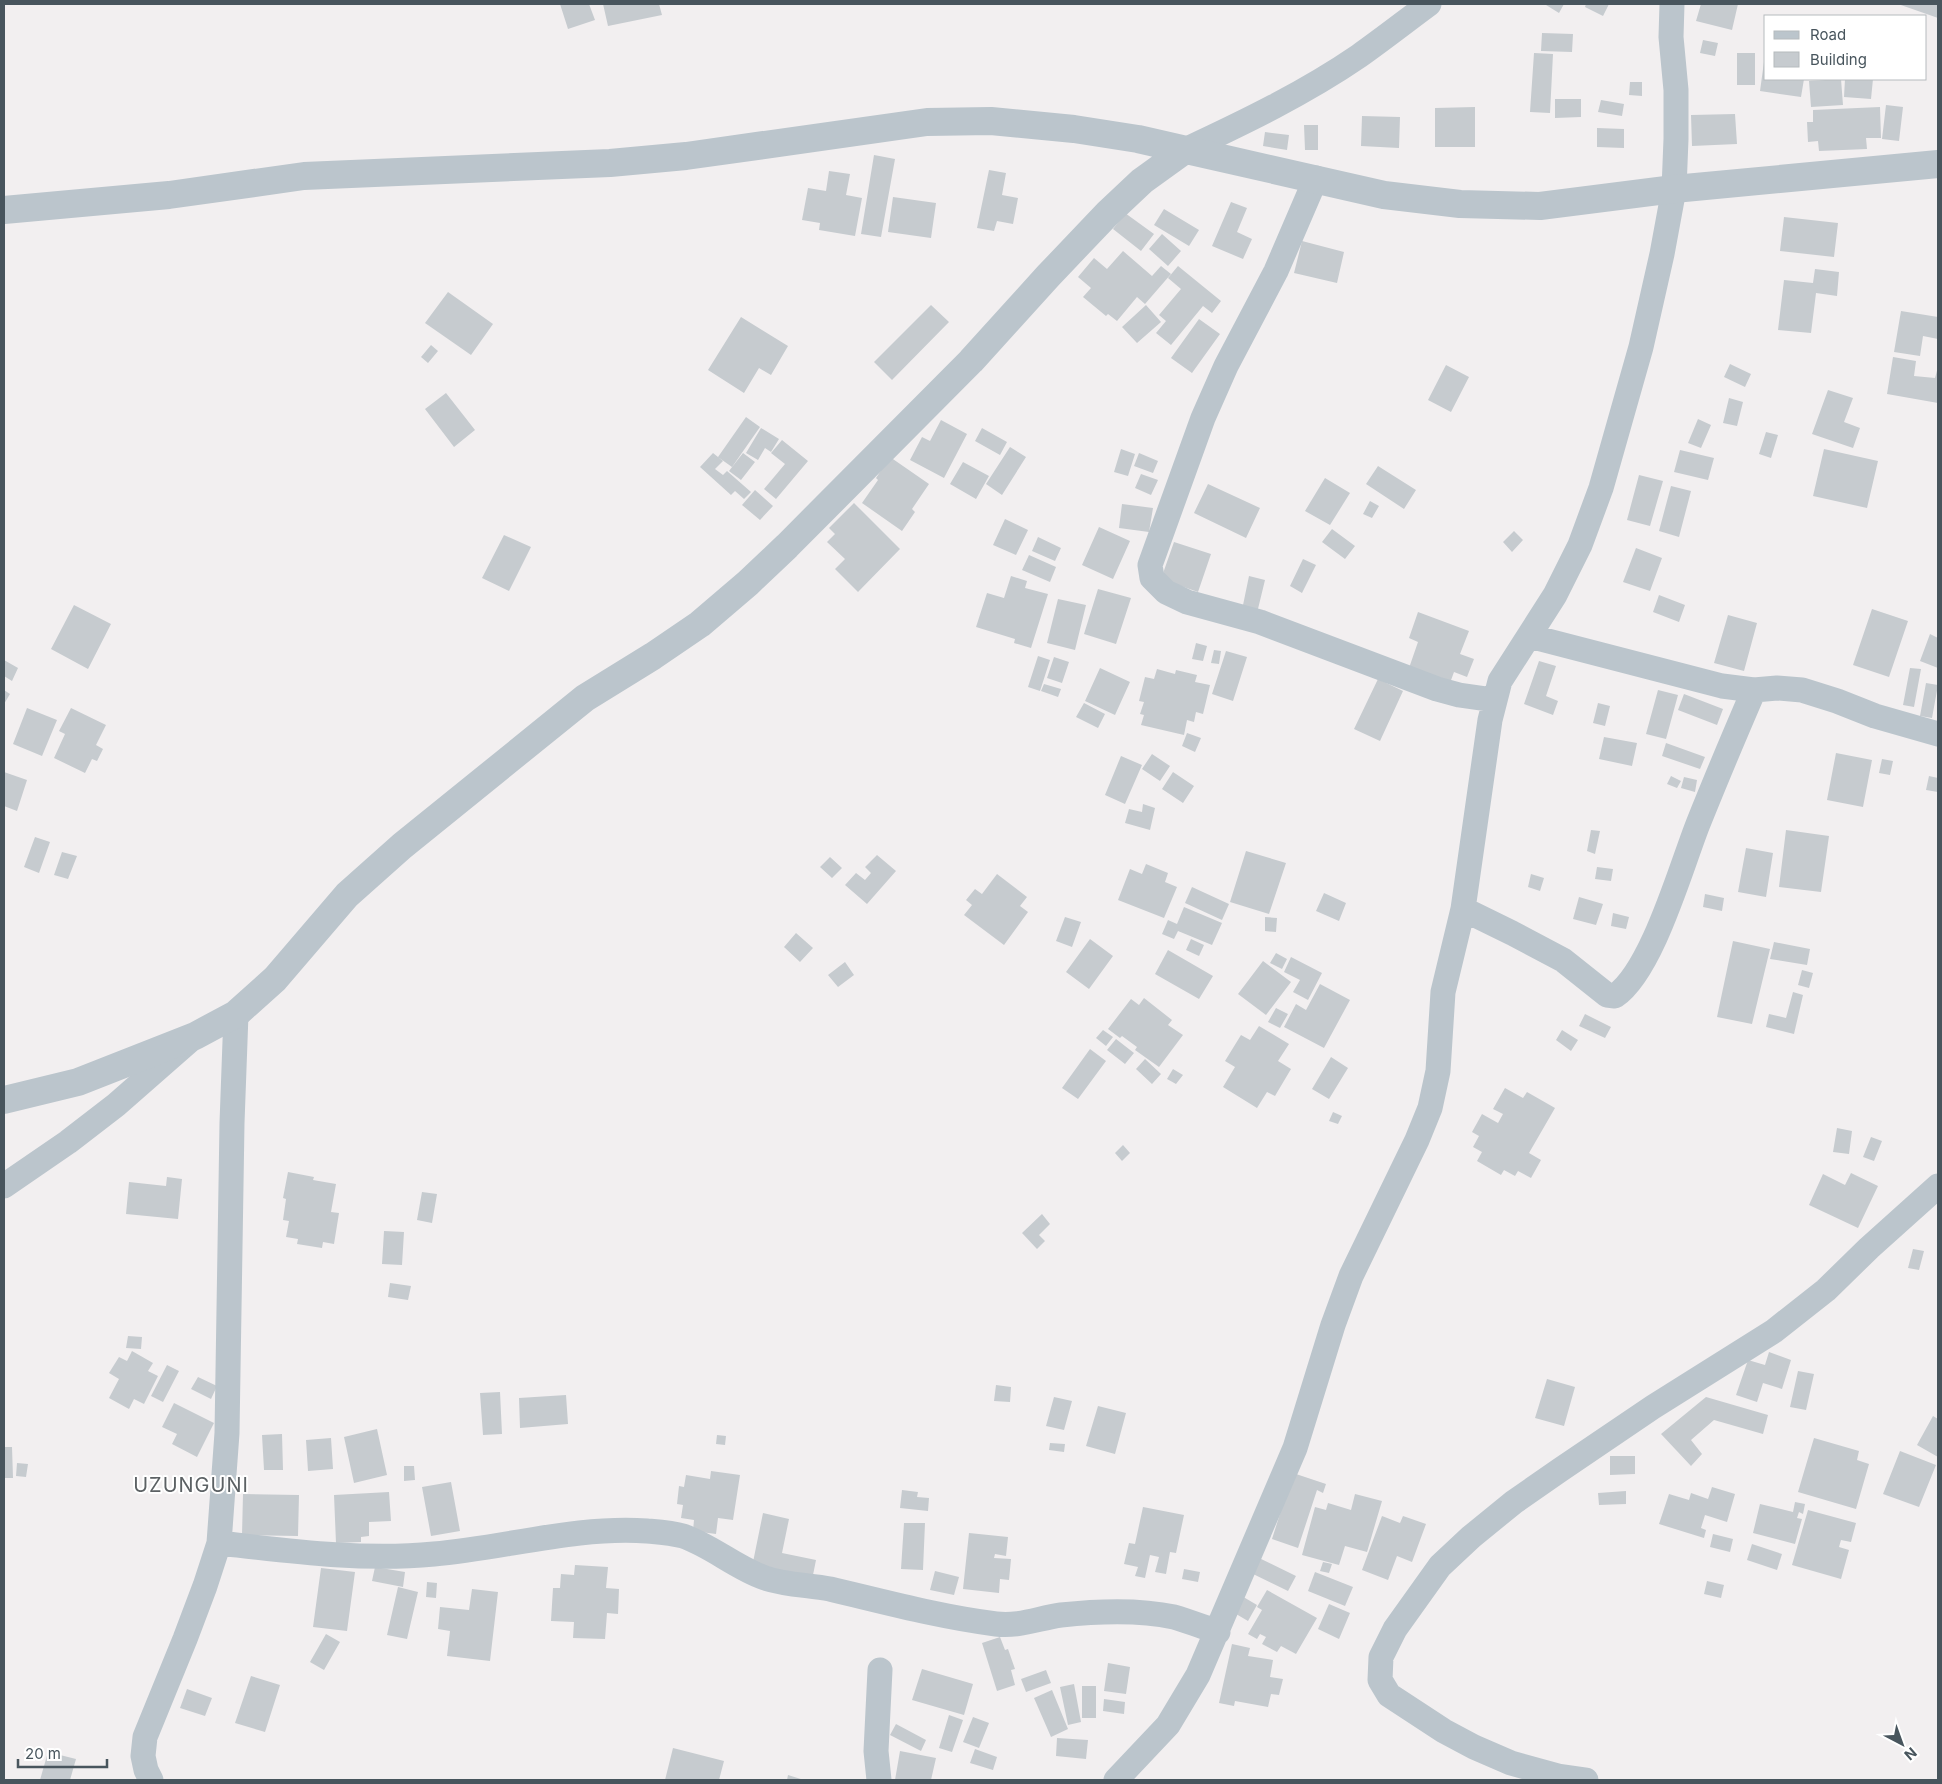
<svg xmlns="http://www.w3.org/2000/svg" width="1942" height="1784" font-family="Inter,sans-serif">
	<rect width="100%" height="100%" fill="#f2eff0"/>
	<!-- building -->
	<path fill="#c6cbcf" d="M560,4H589L595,20L568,29Z
		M603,4H659L662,15L608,26Z
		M1547,4H1564L1559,13L1546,5Z
		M1586,4H1609L1603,16L1585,7Z
		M1701,4H1738L1732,30L1696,21Z
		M1898,4H1938V18Z
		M1542,33L1573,34L1572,52L1541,51Z
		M1703,40L1718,43L1715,56L1700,53Z
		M1534,53L1553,54L1550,113L1530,112Z
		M1737,53H1755V85H1737Z
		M1764,62H1766V79H1804L1801,97L1760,91Z
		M1841,79L1843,105L1811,107L1809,81Z
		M1845,79H1873L1871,99L1844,97Z
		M1630,82H1642V96L1629,95Z
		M1555,99H1581V117L1555,118Z
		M1601,100L1624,104L1622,116L1598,112Z
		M1886,105L1903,107L1899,141L1882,139Z
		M1475,107V147H1435V108Z
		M1880,107L1881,138H1866L1867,149L1819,151L1818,141L1808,142L1807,122H1813V110Z
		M1735,114L1737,144L1692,146L1691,115Z
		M1362,116L1400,117L1399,148L1361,146Z
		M1304,125H1318V150H1305Z
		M1597,128L1624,129V148L1597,147Z
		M1265,132L1289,135L1287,150L1263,146Z
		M874,155L895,159L881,237L861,234Z
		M989,170L1006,173L1002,195L1018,198L1013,224L997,221L994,231L977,228Z
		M829,171L850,174L846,195L862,198L855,236L819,230L820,223L802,220L808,188L826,191Z
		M893,197L936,203L931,238L888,232Z
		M1231,202L1247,208L1237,232L1252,239L1243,259L1212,246Z
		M1164,209L1199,230L1189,246L1154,225Z
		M1125,213L1154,234L1141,251L1113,229Z
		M1784,217L1838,223L1834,257L1780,251Z
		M1162,234L1181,251L1168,266L1149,249Z
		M1302,241L1344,252L1337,283L1294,273Z
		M1123,251L1152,276L1161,266L1171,274L1145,304L1137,297L1117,321L1108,314L1106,316L1083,297L1091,288L1078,277L1094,258L1107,269Z
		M1178,266L1221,301L1212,313L1203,306L1171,345L1156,333L1166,321L1159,315L1181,289L1168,278Z
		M1815,269L1839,272L1837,296L1816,293L1811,333L1778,330L1784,280L1813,283Z
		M448,292L493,324L471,355L425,323Z
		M931,305L949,322L892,380L874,362Z
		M1146,305L1161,322L1137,343L1122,327Z
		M1901,311L1938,317V339L1923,336L1920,356L1894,352Z
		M741,317L788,346L771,375L759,368L744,393L708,370Z
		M1199,319L1220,334L1192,373L1171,358Z
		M431,345L438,351L428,363L421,357Z
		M1893,357L1916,361L1914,376L1935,378L1938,367V403L1887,394Z
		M1730,364L1751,374L1745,387L1724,377Z
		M1446,365L1469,377L1451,412L1428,400Z
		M1828,390L1853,398L1844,422L1860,428L1853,448L1812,434Z
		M446,393L475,430L454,447L425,409Z
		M1729,398L1743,402L1737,426L1723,423Z
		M746,417L760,427L732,467L718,457Z
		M1698,419L1711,425L1701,448L1688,443Z
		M941,420L967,434L944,478L910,460L922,437L930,441Z
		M761,428L779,439L771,452L765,448L758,460L746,453Z
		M982,428L1007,442L1000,455L975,441Z
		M1766,432L1778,435L1771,458L1759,454Z
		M782,440L808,461L776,499L764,489L785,464L771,453Z
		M1010,447L1026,457L1002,495L986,484Z
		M1121,449L1135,454L1128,476L1114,472Z
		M1824,449L1878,461L1867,508L1813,496Z
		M1680,450L1714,458L1708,480L1674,472Z
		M713,453L723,461L715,469L723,475L727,471L751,492L744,499L735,491L731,495L700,467Z
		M743,453L755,462L741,480L729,471Z
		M1139,453L1158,461L1153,473L1134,466Z
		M890,457L929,484L912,509L915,512L902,531L862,503L878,480L876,478Z
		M963,462L989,476L976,499L950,484Z
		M1378,466L1416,490L1404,509L1366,484Z
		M1141,474L1158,480L1151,495L1135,488Z
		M1639,475L1663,481L1650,526L1627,520Z
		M1325,478L1350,493L1330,525L1305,511Z
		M1208,484L1260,508L1246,538L1194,513Z
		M1671,486L1691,491L1679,537L1659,531Z
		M755,490L773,506L760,520L742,505Z
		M1370,501L1379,506L1372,518L1363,514Z
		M854,503L900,549L858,592L835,569L845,559L827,542L835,534L829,528Z
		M1122,504L1153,508L1149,532L1119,528Z
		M1005,519L1028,530L1016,555L993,545Z
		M1099,527L1130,541L1113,579L1082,565Z
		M1332,529L1355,546L1345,559L1322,542Z
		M1514,531L1523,540L1512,552L1503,542Z
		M504,535L531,547L509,591L482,578Z
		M1038,537L1061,548L1055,561L1032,551Z
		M1174,542L1211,554L1198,592L1161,579Z
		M1636,548L1662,558L1650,591L1623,582Z
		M1029,555L1056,567L1050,582L1022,570Z
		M1303,559L1316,565L1302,593L1290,586Z
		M1011,576L1027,581L1025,588L1048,594L1031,648L1014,643L1015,639L976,627L987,593L1004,598Z
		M1249,576L1265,580L1257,613L1242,610Z
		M1098,589L1131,598L1116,644L1084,634Z
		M1659,595L1685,605L1679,622L1653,612Z
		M1058,599L1086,605L1075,650L1047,643Z
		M74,605L111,624L88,669L51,649Z
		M1872,609L1908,621L1889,677L1853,665Z
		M1418,612L1469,631L1460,654L1474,659L1467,677L1454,672L1450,683L1409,668L1418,642L1409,638Z
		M1728,615L1757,623L1744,671L1714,663Z
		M1930,634L1938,638V668L1920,661Z
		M1196,643L1207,646L1203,661L1192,659Z
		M1214,650L1221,651L1219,664L1211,663Z
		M1226,651L1247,657L1233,701L1212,694Z
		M1038,656L1050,660L1040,691L1028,687Z
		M1054,657L1069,662L1062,683L1047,678Z
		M4,660L18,668L12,681L4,676Z
		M1539,661L1556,666L1546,696L1558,701L1553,715L1524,704Z
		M1100,668L1130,682L1115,715L1085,701Z
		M1910,668L1921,669L1914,707L1903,705Z
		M1157,669L1175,674L1176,670L1197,675L1195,682L1210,685L1203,714L1196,712L1194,722L1187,720L1184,735L1141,725L1144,715L1140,714L1144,702L1139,701L1145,677L1154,679Z
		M1378,679L1403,691L1380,741L1354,729Z
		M1926,683L1938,685L1932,718L1920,716Z
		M1044,684L1061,689L1058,697L1041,691Z
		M4,690L10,694L4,704Z
		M1658,690L1678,695L1666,739L1646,734Z
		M1684,694L1723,709L1717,725L1678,710Z
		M1084,703L1105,714L1098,728L1076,717Z
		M1598,703L1610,706L1605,726L1593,723Z
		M27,708L57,720L42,756L13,744Z
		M71,708L106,725L96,745L103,749L97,761L92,759L85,773L54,758L65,734L59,731Z
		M1187,733L1201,738L1195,752L1182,746Z
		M1604,737L1637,743L1632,766L1599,759Z
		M1666,743L1705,757L1700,769L1662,756Z
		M1836,753L1872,760L1863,807L1827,800Z
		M1152,754L1170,766L1160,781L1142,769Z
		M1121,756L1142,765L1125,804L1105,795Z
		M1882,759L1893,761L1890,775L1879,773Z
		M4,772L27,780L17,811L4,806Z
		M1173,772L1194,786L1183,803L1162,789Z
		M1671,776L1681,781L1677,788L1667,784Z
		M1929,776L1938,778V792L1926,790Z
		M1684,777L1697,780L1695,792L1681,788Z
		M1143,804L1155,808L1150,830L1125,823L1129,809L1142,812Z
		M1591,830L1600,831L1595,854L1587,851Z
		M1786,830L1829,836L1821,892L1779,887Z
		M35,837L50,842L39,873L24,867Z
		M1746,848L1773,853L1766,897L1738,892Z
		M1246,851L1286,863L1269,914L1230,902Z
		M62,852L77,856L68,879L54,875Z
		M877,855L896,871L867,904L845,885L856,873L865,880L871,873L865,867Z
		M830,857L842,868L832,878L820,867Z
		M1146,864L1168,873L1165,882L1177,887L1164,918L1118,900L1130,869L1142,874Z
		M1597,867L1613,869L1611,881L1595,879Z
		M997,874L1027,897L1020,906L1028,912L1004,945L964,915L972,905L966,900L975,889L982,894Z
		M1531,874L1544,878L1540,891L1528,887Z
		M1192,887L1229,904L1222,920L1185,903Z
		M1324,893L1346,903L1339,921L1316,911Z
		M1705,894L1724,898L1722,911L1703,907Z
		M1579,897L1603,904L1596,925L1573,919Z
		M1184,907L1222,923L1212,945L1178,931L1174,939L1162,934L1168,920L1177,924Z
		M1613,913L1629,917L1626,929L1611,926Z
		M1065,917L1081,922L1072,947L1056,941Z
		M1265,917L1277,918L1276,932L1265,931Z
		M796,933L813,948L800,962L784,947Z
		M1090,939L1113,956L1089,989L1066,972Z
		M1191,939L1204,945L1199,956L1186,950Z
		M1733,941L1770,949L1752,1024L1717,1017Z
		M1774,942L1810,949L1807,965L1770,959Z
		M1168,950L1213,976L1199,999L1155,974Z
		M1276,953L1287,959L1282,969L1270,963Z
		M1291,957L1322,973L1308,1000L1293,992L1300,980L1284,972Z
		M1263,961L1291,982L1266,1015L1238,994Z
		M845,962L854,975L838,987L828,975Z
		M1802,970L1813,973L1809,988L1798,985Z
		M1320,984L1350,1000L1324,1048L1284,1027L1296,1004L1306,1010Z
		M1793,992L1803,995L1794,1034L1766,1027L1769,1014L1786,1018Z
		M1144,998L1172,1020L1168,1025L1183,1035L1159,1067L1135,1050L1137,1047L1122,1036L1120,1038L1108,1029L1131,999L1139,1005Z
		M1276,1008L1288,1014L1280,1028L1268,1022Z
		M1585,1014L1611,1027L1605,1038L1579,1026Z
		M1259,1026L1289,1044L1278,1061L1291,1069L1275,1096L1267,1092L1257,1108L1223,1087L1235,1067L1225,1061L1241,1035L1250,1040Z
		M1103,1030L1113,1037L1106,1046L1096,1038Z
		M1562,1030L1578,1040L1571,1051L1556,1040Z
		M1116,1039L1134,1053L1125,1064L1107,1050Z
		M1090,1049L1106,1061L1078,1099L1062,1088Z
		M1331,1057L1348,1068L1329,1099L1312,1089Z
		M1145,1059L1161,1074L1152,1084L1136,1069Z
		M1173,1069L1183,1075L1176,1084L1167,1079Z
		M1505,1088L1523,1098L1527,1092L1555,1108L1529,1153L1541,1160L1531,1178L1518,1171L1515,1176L1504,1170L1501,1175L1477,1161L1482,1152L1473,1147L1479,1136L1472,1132L1482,1114L1498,1123L1503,1114L1493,1109Z
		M1333,1112L1342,1116L1338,1124L1329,1121Z
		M1837,1128L1852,1131L1849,1154L1833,1152Z
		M1871,1137L1882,1141L1874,1161L1863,1157Z
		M1123,1145L1130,1153L1122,1161L1115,1153Z
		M288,1172L314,1177L313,1180L336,1184L331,1212L339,1213L334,1244L323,1242L322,1248L297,1244L298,1239L286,1237L289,1221L283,1220L286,1199L283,1198Z
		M1851,1173L1878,1186L1858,1228L1809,1205L1823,1174L1845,1185Z
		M167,1177L182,1179L178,1219L126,1214L129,1182L166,1186Z
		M422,1192L437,1194L432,1223L417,1220Z
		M1042,1214L1050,1224L1039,1235L1045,1241L1037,1249L1022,1233Z
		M384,1231L404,1232L402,1265L382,1264Z
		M1913,1249L1924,1251L1919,1270L1908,1268Z
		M390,1283L411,1286L408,1300L388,1297Z
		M128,1336L142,1337L141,1349L126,1348Z
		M132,1351L153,1363L148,1371L158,1376L144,1404L134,1399L129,1409L109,1398L119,1379L109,1373L119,1357L127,1361Z
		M1769,1352L1791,1360L1782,1389L1763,1383L1757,1402L1736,1395L1748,1360L1765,1365Z
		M167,1365L179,1371L163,1402L151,1396Z
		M1798,1371L1814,1374L1806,1410L1790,1407Z
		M198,1377L217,1386L211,1399L191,1389Z
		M1547,1379L1575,1387L1564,1426L1535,1418Z
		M996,1385L1011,1387L1010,1402L994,1401Z
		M500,1392L502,1434L483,1435L480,1393Z
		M566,1395L568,1424L520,1428L519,1398Z
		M1054,1397L1072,1401L1064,1430L1046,1426Z
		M1706,1397L1768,1415L1763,1434L1714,1420L1691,1440L1702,1454L1691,1466L1661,1434Z
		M174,1403L214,1423L197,1457L172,1444L177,1434L162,1427Z
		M1098,1406L1126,1413L1115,1454L1086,1446Z
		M1933,1416L1938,1419V1457L1917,1445Z
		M377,1429L387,1475L354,1483L344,1437Z
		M282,1434L283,1470H264L262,1435Z
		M717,1435L726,1436L725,1445L716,1444Z
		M331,1438L333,1469L308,1471L306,1440Z
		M1814,1438L1859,1451L1857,1460L1869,1464L1856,1509L1798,1492Z
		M1050,1443L1065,1444L1064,1452L1049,1450Z
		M4,1447H12L13,1478H4Z
		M1900,1451L1936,1465L1919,1507L1883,1494Z
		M1610,1456H1635V1474L1610,1475Z
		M17,1463L28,1464L26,1477L16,1476Z
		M404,1466H414L415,1480L404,1481Z
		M711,1471L740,1475L733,1520L718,1518L716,1534L693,1531L694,1520L681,1518L683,1505L677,1504L679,1486L684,1487L686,1475L710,1479Z
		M1293,1473L1326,1484L1323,1493L1317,1490L1298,1548L1272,1539Z
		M451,1482L460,1531L431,1536L422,1487Z
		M1712,1487L1735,1494L1727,1522L1705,1515L1701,1528L1706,1530L1704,1538L1659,1524L1669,1494L1689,1500L1691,1493L1708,1499Z
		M902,1490L918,1492L917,1497L929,1498L928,1511L900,1508Z
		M1626,1491V1504L1599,1505L1598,1493Z
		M389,1492L391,1521L369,1522V1536L361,1537V1542L336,1543L334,1495Z
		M243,1494L299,1495L298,1536L242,1535Z
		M1355,1494L1382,1501L1367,1552L1345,1546L1339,1565L1302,1555L1315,1507L1326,1510L1328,1503L1351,1510Z
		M1795,1502L1805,1504L1803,1514L1799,1512L1797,1518L1802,1519L1795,1544L1753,1533L1760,1504L1793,1512Z
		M1143,1507L1184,1515L1176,1553L1170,1552L1166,1574L1155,1572L1159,1557L1150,1555L1145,1578L1135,1576L1138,1567L1124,1564L1129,1543L1135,1544Z
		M1808,1510L1856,1523L1851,1542L1841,1540L1839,1547L1849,1550L1841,1579L1792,1565Z
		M763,1513L789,1519L782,1553L816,1560L812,1580L752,1567Z
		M1382,1516L1400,1523L1403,1516L1426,1524L1412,1562L1397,1556L1388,1580L1362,1570Z
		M904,1523H925L923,1570L901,1569Z
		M969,1533L1008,1537L1006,1556L995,1554L994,1558L1011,1559L1009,1580L1000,1579L999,1593L963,1589Z
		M1713,1534L1733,1539L1730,1552L1710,1547Z
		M1752,1544L1782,1554L1777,1570L1747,1560Z
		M1257,1557L1296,1576L1288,1591L1249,1572Z
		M1323,1562L1332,1564L1329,1573L1320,1571Z
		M575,1565L608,1567L606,1588L619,1589L618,1614L607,1613L605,1639L573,1638L574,1622L551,1621L553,1588H560L561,1574L574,1575Z
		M375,1567L405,1572L403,1587L372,1581Z
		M321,1568L355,1572L347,1631L313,1627Z
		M1184,1569L1200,1572L1198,1582L1182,1579Z
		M935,1571L959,1577L954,1595L930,1590Z
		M1315,1572L1353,1587L1345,1606L1308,1591Z
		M1707,1581L1724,1585L1721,1598L1704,1594Z
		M427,1582L437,1583L436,1598L426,1597Z
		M398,1587L418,1592L407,1639L387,1635Z
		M472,1589L498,1592L490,1661L447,1656L450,1631L438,1629L440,1607L469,1610Z
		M1267,1590L1317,1618L1296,1654L1281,1646L1277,1652L1262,1644L1266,1637L1260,1634L1257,1639L1248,1634L1262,1610L1257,1607Z
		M1240,1595L1257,1605L1248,1621L1231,1611Z
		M1329,1604L1350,1613L1339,1639L1318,1629Z
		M326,1634L340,1642L324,1670L310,1662Z
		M1000,1637L1005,1650L1008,1649L1015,1669L1011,1670L1015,1685L997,1691L982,1643Z
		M1232,1644L1250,1648L1248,1656L1273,1660L1270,1677L1283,1679L1279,1695L1271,1694L1268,1707L1235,1701L1234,1706L1219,1703Z
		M1108,1663L1130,1667L1126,1694L1104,1691Z
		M922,1669L973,1684L964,1715L912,1700Z
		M1046,1670L1051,1683L1026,1692L1021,1679Z
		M251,1676L280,1685L265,1732L235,1723Z
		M1074,1684L1081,1722L1068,1725L1060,1687Z
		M1082,1686H1096V1718H1082Z
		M187,1689L212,1698L205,1716L180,1708Z
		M1052,1690L1068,1729L1051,1737L1034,1698Z
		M1104,1699L1125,1702L1124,1714L1103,1711Z
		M949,1715L963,1720L952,1752L939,1748Z
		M973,1717L989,1723L979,1748L963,1742Z
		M896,1724L926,1740L921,1751L890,1735Z
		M1057,1738L1088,1740L1086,1759L1056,1756Z
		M673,1748L724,1761L719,1780H665Z
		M975,1749L997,1757L993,1770L970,1763Z
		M900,1751L936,1758L931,1780H895Z
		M48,1752L76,1759L70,1780H40Z
		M788,1775L804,1780H787Z"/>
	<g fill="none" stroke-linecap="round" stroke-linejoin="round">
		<!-- minor -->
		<path stroke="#bbc5cc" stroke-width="25" d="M1185,150C1245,122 1305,93 1359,56C1383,39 1406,21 1429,4
			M1316,178L1276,271L1226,366L1203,418L1150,565L1152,578L1166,592L1187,602L1260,622L1437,689L1459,695L1494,700
			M1529,636L1722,686L1754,690L1777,688L1802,690L1837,701L1875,716L1938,734
			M1463,909L1512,933L1563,960L1607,995L1615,996C1652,971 1681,867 1698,824C1716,779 1735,734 1754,690
			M4,1186L68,1142L116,1105L189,1041
			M219,1543C289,1551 362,1561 434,1554C505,1548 575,1526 647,1531C658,1532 672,1533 683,1536C712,1546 736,1568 765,1578C786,1585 809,1585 830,1589C885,1602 940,1617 996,1624C1019,1627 1039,1618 1061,1615C1098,1611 1137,1609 1174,1617C1188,1621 1203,1627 1218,1632
			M151,1780L146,1770L143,1756L145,1737L185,1639L205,1586L219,1543L227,1433L232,1123L236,1014
			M879,1780L876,1751L880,1670
			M1116,1780L1168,1725L1198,1675L1295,1448L1333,1325L1351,1276L1417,1140L1430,1108L1438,1071L1443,992L1463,909L1490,720L1500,681L1555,595L1580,545L1601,488L1641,347L1662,254L1674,189L1676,139V90L1671,37L1672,4
			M1586,1780L1558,1776L1511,1763L1474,1747L1444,1731L1389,1695L1380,1680L1381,1657L1395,1629L1440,1566L1471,1537L1514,1502L1560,1470L1653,1407L1774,1331L1826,1290L1869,1248L1938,1186"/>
		<!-- tertiary -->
		<path stroke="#bbc5cc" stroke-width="28" d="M4,210L169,195L304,176L610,163L686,156L927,122L991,121L1074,129L1138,139L1384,195L1460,204L1540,206L1674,189L1938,164
			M4,1100L78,1082L195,1036L236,1014L275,979L347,895L402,846L585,698L653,656L700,624L748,583L787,546L971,361L1048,276L1108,213L1142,181L1185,150"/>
	</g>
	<g text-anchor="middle" stroke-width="4" stroke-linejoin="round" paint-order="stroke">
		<!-- quarter labels -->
		<g font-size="20" letter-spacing="1" fill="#5c6164" stroke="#fff">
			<text x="191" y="1492">UZUNGUNI</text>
		</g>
	</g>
	<!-- border -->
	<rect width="1942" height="1784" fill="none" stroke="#48555d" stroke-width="10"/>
	<!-- legend -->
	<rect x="1764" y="15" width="162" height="65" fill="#ffffff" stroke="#b6bbbe"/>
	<rect x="1774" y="31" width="25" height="8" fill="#bbc5cc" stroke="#b6bbbe"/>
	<text x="1810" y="40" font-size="15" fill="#48555d">Road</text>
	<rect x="1774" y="52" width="25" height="15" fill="#c6cbcf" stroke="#b6bbbe"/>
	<text x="1810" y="65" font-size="15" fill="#48555d">Building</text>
	<!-- north arrow -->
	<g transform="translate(1902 1744) rotate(139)" stroke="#ffffff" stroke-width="4" paint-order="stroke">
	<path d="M0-4L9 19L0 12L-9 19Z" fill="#48555d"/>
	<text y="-8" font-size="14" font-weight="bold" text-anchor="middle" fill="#48555d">N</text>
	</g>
	<!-- scale -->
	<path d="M18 1759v8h89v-8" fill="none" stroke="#48555d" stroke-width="2.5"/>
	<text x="25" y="1759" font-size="15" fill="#48555d" stroke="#ffffff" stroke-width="4" paint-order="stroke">20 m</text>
</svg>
